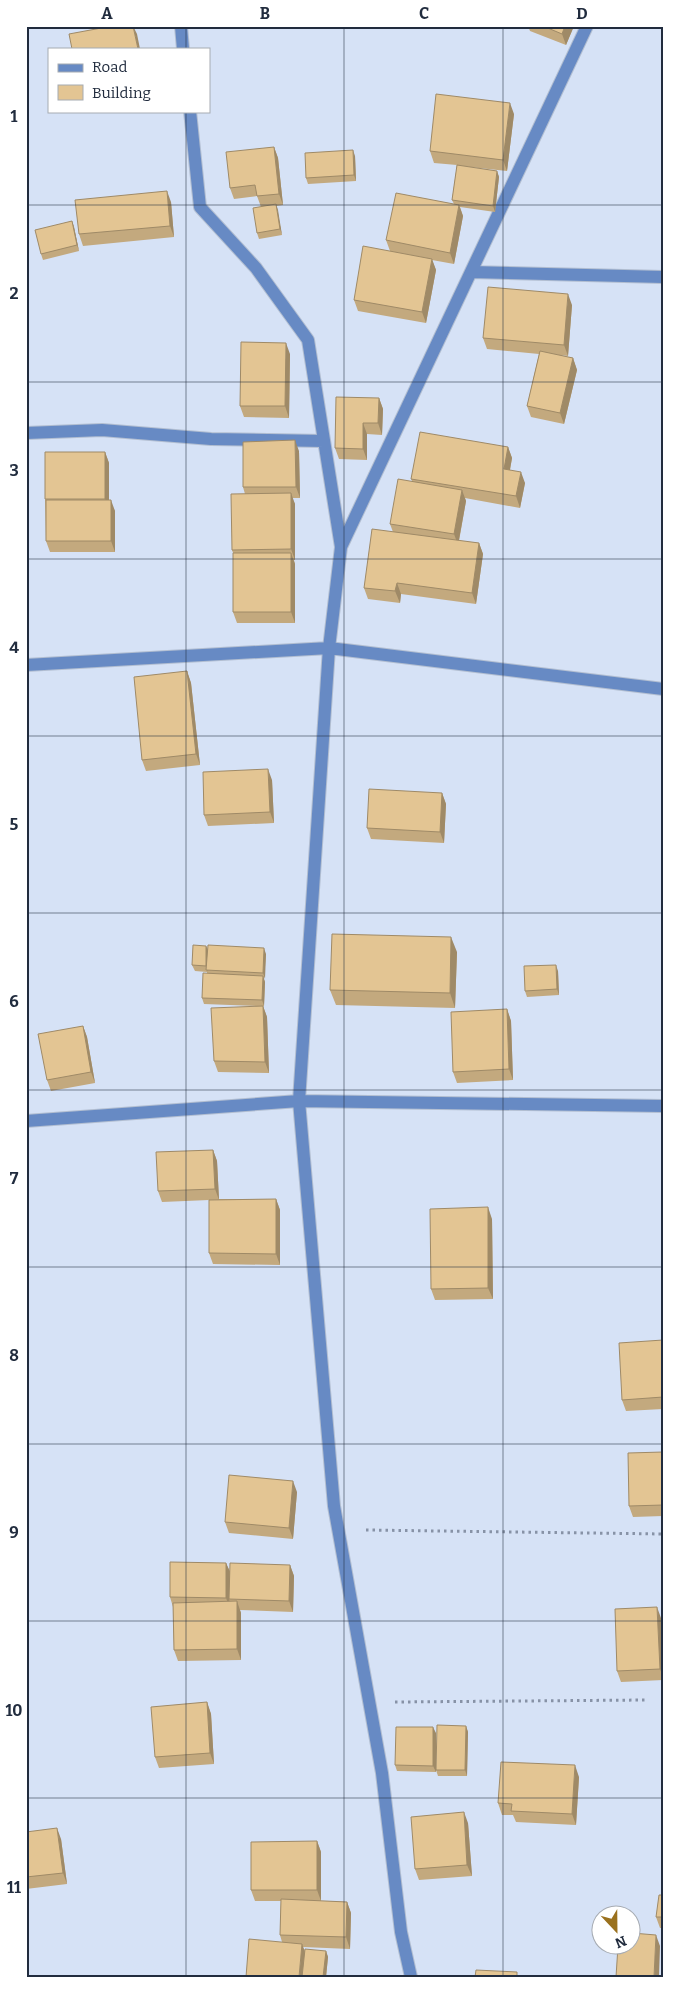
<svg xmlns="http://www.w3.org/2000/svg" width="689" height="2003" font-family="Bitter,serif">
	<rect width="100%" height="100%" fill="#d6e2f6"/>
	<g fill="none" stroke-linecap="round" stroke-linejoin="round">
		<!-- minor casing -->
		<g stroke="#b2bed1" stroke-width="14">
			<path id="minor" d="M181,26L183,49
				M190,111L200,207L256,268L308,340L341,547
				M471,272L663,277
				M26,433L102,430L211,439L324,441
				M26,665L329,648L663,689
				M26,1121L299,1101L663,1106
				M411,1977L401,1932L382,1773L334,1506L299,1101L329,648L341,547L587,26"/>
		</g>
		<!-- path -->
		<path stroke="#8792a6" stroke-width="3" stroke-dasharray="2.5 4" stroke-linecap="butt" d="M366,1530L663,1534
			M395,1702L646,1700"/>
		<!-- minor -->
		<use href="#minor" stroke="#678ac4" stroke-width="12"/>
	</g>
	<!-- wall -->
	<path fill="#c3a97e" d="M528,26H574L566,45L530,31Z
		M514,114L507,171L460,166L497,171L499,177L495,212L460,207L463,216L454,264L432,260L436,270L426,323L358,311L354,300L390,251L386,240L454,204L452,200L457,165L434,163L430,151Z
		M274,147L278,158L283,205L276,206L282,235L259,239L257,233L261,207L257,196L234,199L230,188Z
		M355,156L356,181L308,184L306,178Z
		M171,202L174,237L83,246L79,234Z
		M72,221L74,227L79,251L43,260L41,254Z
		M572,305L568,356L559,355L573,358L577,370L564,424L531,417L527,406L539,354L487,349L483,338Z
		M290,354L289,418L244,417L240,406Z
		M379,398L383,409L382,435L367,434V460L339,459L335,448Z
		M508,447L512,458L510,470L525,483L520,508L465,498L466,501L459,541L479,543L483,554L476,604L401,594L400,603L368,599L364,588L393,532L390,524L412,481L411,479Z
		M299,451L300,498H292L295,504V560H294L295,564V623H237L233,612V553L232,550L245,494L243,487Z
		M105,452L109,463V500L115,511V552H50L46,541L45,499Z
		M187,671L191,683L200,765L146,771L142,760Z
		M272,780L274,823L208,826L204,815Z
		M442,793L446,804L444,843L371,839L367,828Z
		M206,946L208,950L266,954L264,979L265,982L264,1006H263L267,1017L269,1073L218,1072L214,1061L256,1006L204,1004L202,998L207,973V972L195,971L192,965Z
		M457,952L455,1008L336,1005L330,990Z
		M558,971L559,995L527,997L525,991Z
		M507,1009L511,1021L513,1080L457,1083L453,1072Z
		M83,1026L87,1037L95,1083L51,1091L47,1080Z
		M213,1150L217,1161L219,1199H276L280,1210V1265L213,1264L209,1253V1200L162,1202L158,1191Z
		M492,1219L493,1299L435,1300L431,1289Z
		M663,1340V1409L626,1411L622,1400Z
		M663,1452V1516L633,1517L629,1506Z
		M297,1492L293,1539L229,1533L225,1522Z
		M226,1563L230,1572L290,1565L294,1576L293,1612L240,1610L241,1613V1660L178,1661L174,1650L173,1607L170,1597Z
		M661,1618L663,1654V1680L621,1682L617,1671Z
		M207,1702L211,1714L214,1764L159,1768L155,1757Z
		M466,1726L468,1732L467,1776H438L436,1770Z
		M436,1733V1772L397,1771L395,1765Z
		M579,1777L576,1825L516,1822L513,1815H502L498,1803Z
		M468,1823L472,1876L419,1880L415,1869Z
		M26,1832L61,1839L67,1884L26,1889Z
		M317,1841L321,1852V1901L347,1902L351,1913L350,1949L303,1947L305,1951H326L328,1957L326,1977L282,1942L280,1935L281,1901H255L251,1890Z
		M663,1895V1928H660L656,1917Z"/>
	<!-- shaded-wall -->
	<path fill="#9f8a67" d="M133,26L137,34L140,49H138Z
		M565,26H574L566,45L562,34Z
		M510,103L514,114L507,171L503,160Z
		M274,147L278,158L283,205L279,194Z
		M353,150L355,156L356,181L354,175Z
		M497,171L499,177L495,212L493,206Z
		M167,191L171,202L174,237L170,226Z
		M276,204L278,210L282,235L280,229Z
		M459,205L463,216L454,264L450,253Z
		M72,221L74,227L79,251L77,245Z
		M432,259L436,270L426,323L422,312Z
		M568,294L572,305L568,356L564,345Z
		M286,343L290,354L289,418L285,406Z
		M573,358L577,370L564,424L560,413Z
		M379,398L383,409L382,435L378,423Z
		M363,423L367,434V460L363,449Z
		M295,440L299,451L300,498L296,487Z
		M508,447L512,458L508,480L504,469Z
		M105,452L109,463V510L105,499Z
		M521,472L525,483L520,508L516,496Z
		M462,490L466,501L458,545L454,534Z
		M291,493L295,504V560L291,549Z
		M111,500L115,511V552L111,541Z
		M479,543L483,554L476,604L472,593Z
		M291,553L295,564V623L291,612Z
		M397,583L401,594L400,603L395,591Z
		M187,671L191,683L200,765L196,754Z
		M268,769L272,780L274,823L270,812Z
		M442,793L446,804L444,843L440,832Z
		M451,937L457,952L455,1008L450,993Z
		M206,946L209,952L208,972L206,966Z
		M264,948L266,954L265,979L263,973Z
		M556,965L558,971L559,995L557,989Z
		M263,976L265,982L264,1006L262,1000Z
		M263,1006L267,1017L269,1073L265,1062Z
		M507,1009L511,1021L513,1080L509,1069Z
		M83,1026L87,1037L95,1083L91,1072Z
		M213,1150L217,1161L219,1200L215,1189Z
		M276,1199L280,1210V1265L276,1254Z
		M488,1207L492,1219L493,1299L488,1288Z
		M293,1481L297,1492L293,1539L289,1528Z
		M226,1563L231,1574L229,1599L230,1603V1609L226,1598Z
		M290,1565L294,1576L293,1612L289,1601Z
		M237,1601L241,1613V1660L237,1649Z
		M657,1607L661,1618L663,1677L660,1669Z
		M207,1702L211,1714L214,1764L210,1753Z
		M466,1726L468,1732L467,1776L465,1770Z
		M433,1727L436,1733V1772L433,1766Z
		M575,1765L579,1777L576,1825L572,1814Z
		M464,1812L468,1823L472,1876L467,1865Z
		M57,1828L61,1839L67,1884L63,1873Z
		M317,1841L321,1852V1901L317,1890Z
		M347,1902L351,1913L350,1949L346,1937Z
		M656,1935L660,1946L659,1977H654Z
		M302,1944L306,1955L304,1977H299Z
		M326,1951L328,1957L326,1977H323Z"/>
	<!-- building -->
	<path fill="#e3c593" stroke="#9f8a67" d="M112,26H133L138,49H72L69,34Z
		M543,26H565L562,34Z
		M436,94L510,103L503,160L430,151Z
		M274,147L279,194L257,196L255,185L230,188L226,152Z
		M353,150L354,175L306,178L305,153Z
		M457,165L497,171L493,206L452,200Z
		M167,191L170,226L79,234L75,200Z
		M396,193L459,205L450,253L386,240Z
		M276,204L280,229L257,233L253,208Z
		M72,221L77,245L41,254L35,230Z
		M363,246L432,259L422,312L354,300Z
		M488,287L568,294L564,345L483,338Z
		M241,342L286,343L285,406H240Z
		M540,351L573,358L560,413L527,406Z
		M336,397L379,398L378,423H363V449L335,448Z
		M420,432L508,447L504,469L521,472L516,496L411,479Z
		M295,440L296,487H243V442Z
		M45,452H105V499H45Z
		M398,479L462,490L454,534L390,524Z
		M291,493V549L232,550L231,494Z
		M46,500H111V541H46Z
		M372,529L479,543L472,593L397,583L395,591L364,588Z
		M233,553H291V612H233Z
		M187,671L196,754L142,760L134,677Z
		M268,769L270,812L204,815L203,772Z
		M369,789L442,793L440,832L367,828Z
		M332,934L451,937L450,993L330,990Z
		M193,945L206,946V966L192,965Z
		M208,945L264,948L263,973L206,970Z
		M556,965L557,989L525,991L524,966Z
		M203,973L263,976L262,1000L202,998Z
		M263,1006L265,1062L214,1061L211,1008Z
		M507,1009L509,1069L453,1072L451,1012Z
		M83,1026L91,1072L47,1080L38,1034Z
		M213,1150L215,1189L158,1191L156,1152Z
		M662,1182H663V1211H662Z
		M276,1199V1254L209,1253V1200Z
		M488,1207V1288L431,1289L430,1209Z
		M663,1340V1397L622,1400L619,1343Z
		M663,1452V1505L629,1506L628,1453Z
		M229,1475L293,1481L289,1528L225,1522Z
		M170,1562L226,1563V1598L170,1597Z
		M230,1563L290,1565L289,1601L229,1599Z
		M237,1601V1649L174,1650L173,1603Z
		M657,1607L660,1669L617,1671L615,1609Z
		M207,1702L210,1753L155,1757L151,1707Z
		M437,1725L466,1726L465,1770H436Z
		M396,1727H433V1766L395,1765Z
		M501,1762L575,1765L572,1814L511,1811L512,1804L498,1803Z
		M464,1812L467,1865L415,1869L411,1817Z
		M57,1828L63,1873L26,1877V1832Z
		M317,1841V1890H251V1842Z
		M659,1895H663V1917H656Z
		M281,1899L347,1902L346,1937L280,1935Z
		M632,1933L656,1935L654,1977H616L618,1946H632Z
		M249,1939L302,1944L299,1977H246Z
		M305,1949L326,1951L323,1977H302Z
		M476,1970L517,1972V1977H475Z"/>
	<!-- grid -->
	<path fill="none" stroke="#212c3e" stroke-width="1" stroke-opacity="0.55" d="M186,26V49M344,26V1977M503,26V1977M186,111V1977M26,205H663M26,382H663M26,559H663M26,736H663M26,913H663M26,1090H663M26,1267H663M26,1444H663M26,1621H663M26,1798H663"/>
	<!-- border -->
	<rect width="689" height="2003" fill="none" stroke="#ffffff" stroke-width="55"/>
	<!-- legend -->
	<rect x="48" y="48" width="162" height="65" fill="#ffffff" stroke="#a6abb2"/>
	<rect x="58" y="64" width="25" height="8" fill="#678ac4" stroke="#a6abb2"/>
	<text x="92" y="72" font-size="15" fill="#212c3e">Road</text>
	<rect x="58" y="85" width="25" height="15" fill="#e3c593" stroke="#a6abb2"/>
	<text x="92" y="98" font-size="15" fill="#212c3e">Building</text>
	<!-- north arrow -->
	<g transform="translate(616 1930) rotate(158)"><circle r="24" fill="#ffffff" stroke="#a6abb2"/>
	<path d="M0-4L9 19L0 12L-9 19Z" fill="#9a711e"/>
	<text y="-8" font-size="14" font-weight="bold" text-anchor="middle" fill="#212c3e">N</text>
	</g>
	<rect x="28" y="28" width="634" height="1948" fill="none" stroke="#212c3e" stroke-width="2"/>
	<g font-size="16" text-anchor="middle" font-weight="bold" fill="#212c3e">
		<text x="107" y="19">A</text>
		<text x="265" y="19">B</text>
		<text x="424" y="19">C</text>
		<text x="582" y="19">D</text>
		<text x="14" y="122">1</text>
		<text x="14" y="299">2</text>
		<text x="14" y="476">3</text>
		<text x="14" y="653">4</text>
		<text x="14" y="830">5</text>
		<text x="14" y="1007">6</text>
		<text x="14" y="1184">7</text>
		<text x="14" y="1361">8</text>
		<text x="14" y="1538">9</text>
		<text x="14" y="1716">10</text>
		<text x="14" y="1893">11</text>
	</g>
</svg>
